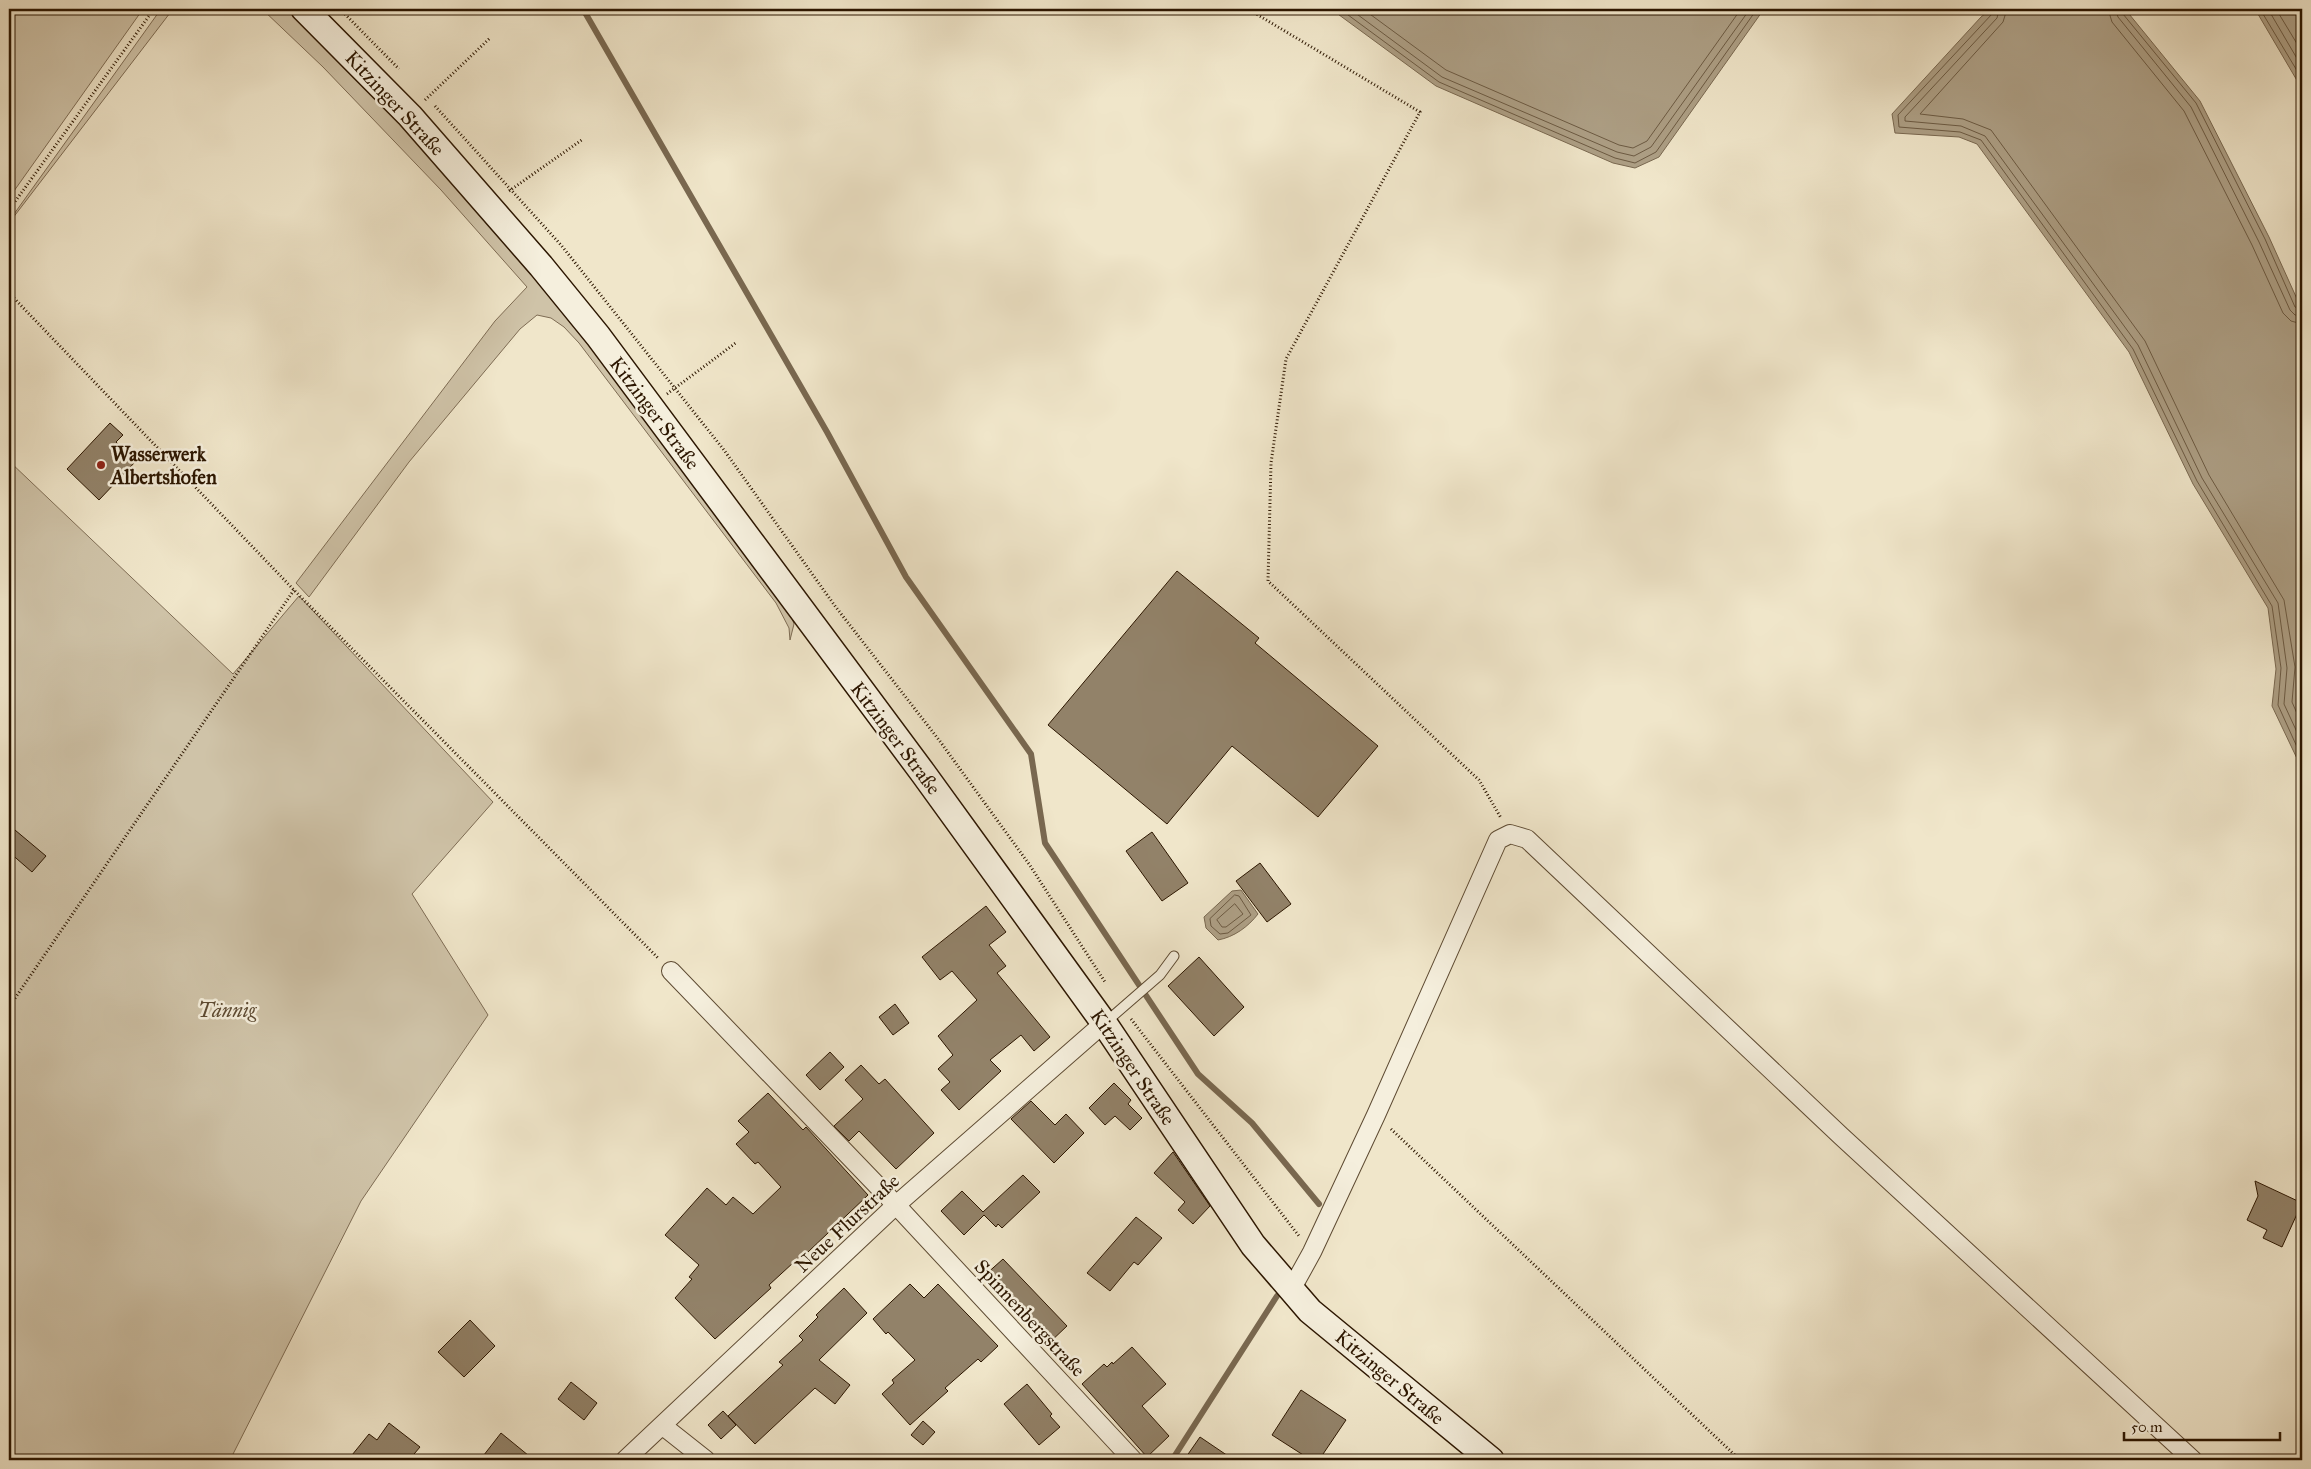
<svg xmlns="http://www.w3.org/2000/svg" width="2311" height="1469" font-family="'IM FELL Great Primer',serif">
	<rect width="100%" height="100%" fill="#f0e6ca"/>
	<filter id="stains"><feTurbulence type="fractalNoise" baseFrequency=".004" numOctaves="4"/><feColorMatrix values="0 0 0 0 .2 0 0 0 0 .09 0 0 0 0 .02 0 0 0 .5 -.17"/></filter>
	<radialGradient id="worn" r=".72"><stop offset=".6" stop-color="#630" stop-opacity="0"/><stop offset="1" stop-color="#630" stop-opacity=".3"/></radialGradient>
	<!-- green -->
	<path fill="#cfc3a8" stroke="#7e6c54" d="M9,9H143L9,198Z
		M161,9H173L9,223V221Z
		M262,9H288L405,126L584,330L789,609L794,624L790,640L789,628L776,603L579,343L564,327L551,318L537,315L520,329L409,462L309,597L296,583L495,321L527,287L441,190L323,67Z
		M9,461L233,674L299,596L493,802L412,894L488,1015L361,1201L230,1460H9Z"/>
	<!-- water -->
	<path fill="#ad9f85" stroke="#796850" d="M1331,9H1764L1659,157L1635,168L1613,163L1436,86Z
		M1991,9H2125L2200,101L2269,237L2302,310V769L2272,706L2276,669L2268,608L2193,484L2129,352L1977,144L1959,137L1895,133L1892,114L1981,17Z
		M2255,9H2302V89Z
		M1241,890L1258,914C1248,927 1234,937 1218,940L1206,928L1204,917L1232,891Z"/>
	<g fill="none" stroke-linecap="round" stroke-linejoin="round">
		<!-- shore -->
		<path stroke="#6c5a42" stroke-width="1" d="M1340,9L1439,82L1615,158L1635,163L1656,152L1757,9
			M1350,9L1442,77L1617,152L1634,156L1651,147L1750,9
			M1363,9L1446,70L1619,145L1633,148L1647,141L1741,9
			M1993,9L1992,14L1898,115L1899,127L1960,132L1981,140L2133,349L2197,481L2272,606L2281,668L2278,705L2302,758
			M1999,9L1997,18L1905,117V121L1961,126L1985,136L2138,345L2202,478L2278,603L2287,668L2284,704L2302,743
			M2007,9L2003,22L1920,114L1963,119L1991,130L2145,341L2209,475L2284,600L2295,667L2292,702L2302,725
			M2108,9L2112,22L2184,111L2252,245L2283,313L2291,321L2302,324
			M2115,9L2118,17L2191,107L2259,242L2290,310L2295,315L2302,316
			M2122,9L2123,14L2196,103L2265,239L2295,307L2302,310
			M2260,9L2302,79
			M2268,9L2302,67
			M2276,9L2302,52
			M1235,895L1239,896L1251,915L1228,933L1220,934L1211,926L1210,919Z
			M1235,904L1243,914L1226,927H1222L1217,920Z"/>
		<!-- stream -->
		<path stroke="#796850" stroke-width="6" d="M583,9L827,432L906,577L1031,754L1045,843L1198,1074L1252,1123L1319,1204
			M1172,1460L1277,1296"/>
	</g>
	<!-- building -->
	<path fill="#928269" stroke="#2c1600" d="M110,423L123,435L116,442L136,461L99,500L67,469Z
		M1177,571L1259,638L1255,643L1378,746L1318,817L1232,746L1167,824L1048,725Z
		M9,825L46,856L32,872L9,852Z
		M1152,832L1188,883L1162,901L1126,851Z
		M1260,863L1291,904L1267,922L1236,881Z
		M986,906L1006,932L989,945L1006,966L997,973L1050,1037L1034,1051L1021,1035L990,1060L1001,1071L959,1110L941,1090L950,1082L938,1069L953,1055L938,1036L977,1000L952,971L940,980L922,957Z
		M1199,957L1244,1007L1214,1036L1168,986Z
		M895,1004L909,1023L893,1035L879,1017Z
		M830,1052L844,1067L820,1090L806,1075Z
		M861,1065L879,1084L885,1079L934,1133L896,1169L859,1131L849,1141L834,1126L863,1099L845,1080Z
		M1114,1083L1131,1100L1128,1104L1142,1118L1130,1130L1115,1116L1105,1125L1089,1108Z
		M768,1093L803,1130L806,1127L868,1195L808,1252L806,1251L769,1285L771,1288L715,1339L675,1298L692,1279L689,1277L699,1265L665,1235L707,1188L726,1205L733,1197L753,1214L781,1187L758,1162L755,1164L736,1144L749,1132L738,1121Z
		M1031,1101L1055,1125L1066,1114L1084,1133L1054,1163L1011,1119Z
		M1173,1152L1210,1206L1193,1224L1178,1210L1185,1202L1154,1173Z
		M1023,1175L1040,1192L1002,1228L998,1224L996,1227L984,1215L964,1235L941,1211L962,1191L983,1212Z
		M2255,1181L2302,1203L2282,1247L2263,1238L2267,1230L2247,1220L2258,1196Z
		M1136,1217L1162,1238L1138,1265L1134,1262L1110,1291L1087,1273Z
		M1003,1259L1067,1326L1048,1344L984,1276Z
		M910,1284L924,1298L938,1284L998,1346L981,1362L978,1359L945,1388L948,1391L910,1425L882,1394L894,1383L892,1380L915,1360L888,1332L886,1334L873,1319Z
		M844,1288L867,1313L819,1360L850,1385L835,1404L815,1388L755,1444L728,1416L783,1365L779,1362L803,1340L799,1336L818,1317L816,1315Z
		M470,1320L495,1346L464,1377L438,1352Z
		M1132,1347L1166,1384L1142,1406L1169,1436L1147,1457L1082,1384L1104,1364L1107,1367L1112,1362L1113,1364Z
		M571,1382L597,1403L584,1420L558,1399Z
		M1027,1384L1052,1414L1050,1416L1060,1427L1039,1445L1004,1404Z
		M1301,1390L1346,1420L1319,1460H1311L1272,1435Z
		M723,1411L736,1425L721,1439L708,1425Z
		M923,1421L935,1432L923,1445L911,1435Z
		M389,1423L420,1447L409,1460H348L369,1434L377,1440Z
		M501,1433L534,1460H480Z
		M1200,1437L1234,1460H1184Z"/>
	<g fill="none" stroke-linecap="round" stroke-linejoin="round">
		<!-- lane casing -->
		<g stroke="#5d4a32" stroke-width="11">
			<path id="lane" d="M1106,1022L1160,975L1174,956"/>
		</g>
		<!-- street casing -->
		<g stroke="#5d4a32" stroke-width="20">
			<path id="street" d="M671,971L896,1205L1133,1460
				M1291,1290L1312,1252L1376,1115L1498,840L1510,834L1527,839L1841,1136L2193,1460
				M663,1426L706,1460
				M625,1460L896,1205L1104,1023"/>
		</g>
		<!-- secondary casing -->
		<g stroke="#2c1600" stroke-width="28">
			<path id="secondary" d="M304,9L410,116L541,266L598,336L923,773L1104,1023L1253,1245L1310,1311L1491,1460"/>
		</g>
		<!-- path -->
		<path stroke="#2c1600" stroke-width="3" stroke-dasharray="1 2.5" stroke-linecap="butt" d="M340,9L399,69
			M1248,9L1420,112L1286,359L1271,463L1268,581L1479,780L1501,818
			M425,100L490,38
			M435,106L561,245L724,450L835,606L939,740L1029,864L1105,982
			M509,191L583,139
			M9,210L154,9
			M9,293L294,590L658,958
			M667,394L737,342
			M9,1007L294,590
			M1131,1019L1299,1236
			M1391,1129L1740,1460"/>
		<!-- lane -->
		<use href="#lane" stroke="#f5efdd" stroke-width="9"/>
		<!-- street -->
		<use href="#street" stroke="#f5efdd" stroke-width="18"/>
		<!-- secondary -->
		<use href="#secondary" stroke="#f5efdd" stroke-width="25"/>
	</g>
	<!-- markers -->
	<circle fill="#8f2418" stroke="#f5efdd" stroke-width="2" cx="101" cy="465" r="5"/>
	<g text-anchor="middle" stroke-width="5" stroke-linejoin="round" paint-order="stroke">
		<!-- street labels -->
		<g font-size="20" fill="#2c1600" stroke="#f5efdd">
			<text transform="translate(395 103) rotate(47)" y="7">Kitzinger Straße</text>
			<text transform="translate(655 413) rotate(53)" y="7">Kitzinger Straße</text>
			<text transform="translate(896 738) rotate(53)" y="7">Kitzinger Straße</text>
			<text transform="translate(1133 1067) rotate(56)" y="7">Kitzinger Straße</text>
			<text transform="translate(847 1223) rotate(-43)" y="7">Neue Flurstraße</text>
			<text transform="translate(1030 1318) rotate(47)" y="7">Spinnenbergstraße</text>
			<text transform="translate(1390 1377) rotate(40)" y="7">Kitzinger Straße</text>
		</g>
		<!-- poi labels -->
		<g font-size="20" font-weight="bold" fill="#2c1600" stroke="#f5efdd" text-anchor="start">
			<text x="111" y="461">Wasserwerk<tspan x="111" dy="23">Albertshofen</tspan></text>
		</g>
		<!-- park labels -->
		<g font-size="20" font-style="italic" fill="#5d4a32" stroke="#f5efdd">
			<text x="227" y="1017">Tännig</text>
		</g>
	</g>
	<!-- margin -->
	<rect width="2311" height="1469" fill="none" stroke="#f0e6ca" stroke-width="30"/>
	<rect x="10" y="10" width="2291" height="1449" fill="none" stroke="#2c1600" stroke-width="2.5"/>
	<rect x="15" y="15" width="2281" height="1439" fill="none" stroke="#2c1600"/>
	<!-- scale -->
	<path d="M2124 1432v8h156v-8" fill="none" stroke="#2c1600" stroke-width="2.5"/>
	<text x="2131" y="1432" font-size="15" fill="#2c1600" stroke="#f5efdd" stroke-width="4" paint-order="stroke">50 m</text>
	<rect width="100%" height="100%" filter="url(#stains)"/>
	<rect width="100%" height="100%" fill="url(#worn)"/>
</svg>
